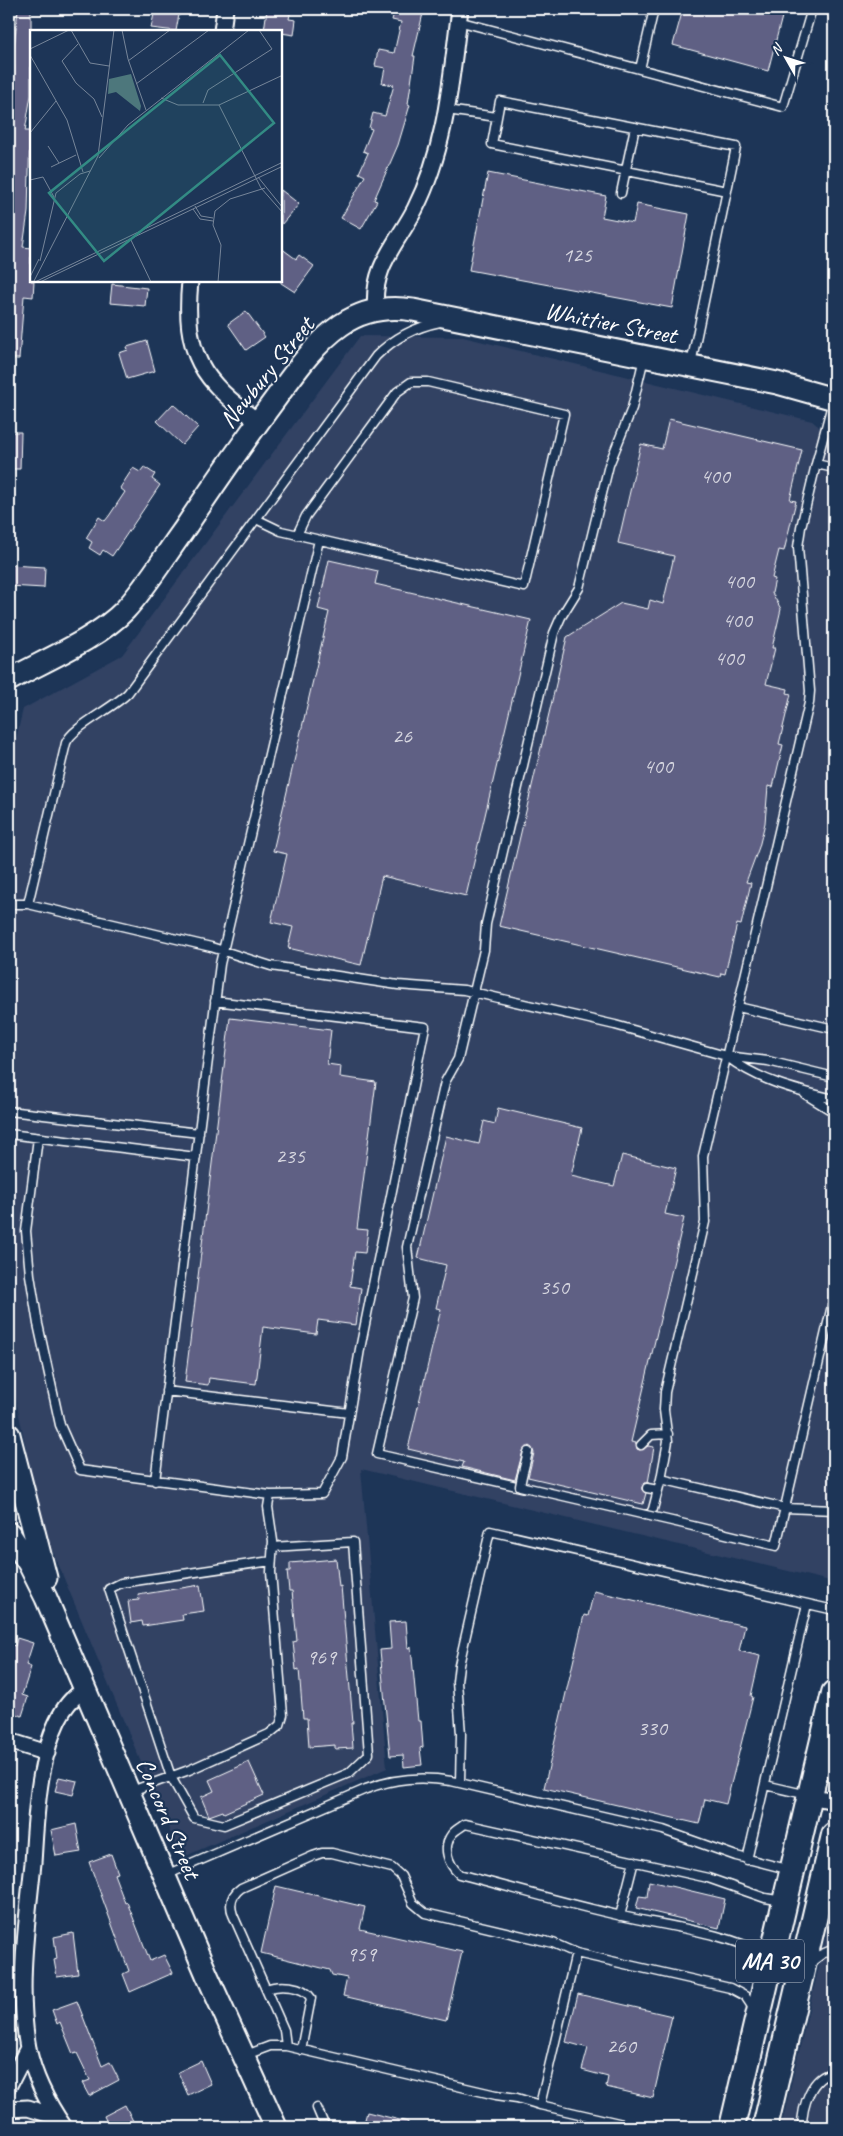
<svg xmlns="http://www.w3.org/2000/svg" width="843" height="2136" font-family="Caveat,sans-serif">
	<rect width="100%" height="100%" fill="#1d3557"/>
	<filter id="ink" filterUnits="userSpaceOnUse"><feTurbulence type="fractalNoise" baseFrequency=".02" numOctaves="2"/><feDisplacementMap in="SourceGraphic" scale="10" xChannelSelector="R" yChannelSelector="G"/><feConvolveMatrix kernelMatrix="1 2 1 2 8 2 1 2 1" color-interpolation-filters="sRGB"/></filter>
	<g filter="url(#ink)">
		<!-- built -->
		<path fill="#314264" d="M360,336L463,337L812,421L834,439V1582L361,1469L387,1768L181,1858L50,1545L31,1472L9,1367V769L23,709L122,655Z
			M834,1903V2127H781Z"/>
		<!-- building -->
		<path fill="#5f6084" stroke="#fff" d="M18,9H31V95L25,131H30L28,212L23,247L31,248V281H34L33,297L24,296L19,359H9V142L14,66H12Z
			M159,9H180L176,31L151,28L154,14L158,15Z
			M267,9H291L289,19L296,20L294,35L281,33V31H264Z
			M395,9H424L413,56H415L408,104L410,105L398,145L374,200L377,201L361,229L341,218L365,176L359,173L368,153L363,151L372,129L369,128L373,113L385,116L394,85L382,83L385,68L375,66L378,50L394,53L401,22L392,20Z
			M683,9H784L768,71L673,45Z
			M488,173L606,196L602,217L633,223L637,204L689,214L672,308L469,270Z
			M281,190L299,204L281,225Z
			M281,248L296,259L299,255L314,266L295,292L281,283Z
			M112,284L147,288L145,306L110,303Z
			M246,311L265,337L246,350L228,324Z
			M147,341L155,371L127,379L119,353L128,350L127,347Z
			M173,404L198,427L182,445L157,421Z
			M669,419L802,450L790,500L796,501L784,551L779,550L772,578L775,579L772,593L781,609L772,648H775L766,684L788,689L787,693L791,694L779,744L783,745L773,787L768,786L765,823L759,847L746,882L751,883L741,925L737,924L725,974L721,973L720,977L499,926L567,637L621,603L648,609L650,600L663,604L674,556L618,543L641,444L662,449Z
			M9,432H21L20,469H9Z
			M144,467L155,474L152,479L160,485L112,556L103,550L100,555L89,548L92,542L86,538L99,517L105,521L109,516L125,492L120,488L133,468L140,472Z
			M329,560L378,571L375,584L531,620L466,896L382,876L361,965L288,948L293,927L271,922L287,854L273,851L329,612L318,609Z
			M9,565L45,567L44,588L9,586Z
			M230,1018L331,1030L327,1064L341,1066L340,1077L376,1082L357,1229L368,1230L365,1253L355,1252L350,1286L361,1288L356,1325L318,1320L316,1334L263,1327L256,1384L209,1378L208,1385L185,1382Z
			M498,1108L582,1128L571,1176L614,1186L622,1155L676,1168L665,1214L684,1218L631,1442L636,1443L637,1449L640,1450L648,1446L654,1447L648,1483H645L642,1487V1490L646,1493L643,1504L528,1477L534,1453L532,1448L529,1446L523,1451L515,1480L462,1467L464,1462L408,1449L441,1309L436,1308L446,1265L418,1258L446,1136L479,1144L484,1121L495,1124Z
			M336,1559L339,1587L341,1586L353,1723H351L353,1748L335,1749V1745L309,1747L307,1718H303L299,1669L296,1670L293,1642L297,1641L292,1591H289L287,1571H290V1563Z
			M200,1585L204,1611L182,1614L183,1620L143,1626L142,1621L131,1623L128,1601L139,1600L138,1595Z
			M594,1591L745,1626L739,1651L760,1656L751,1696L753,1697L726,1804L705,1799L699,1824L544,1788L584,1615L588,1616Z
			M406,1621L408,1648L411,1647L418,1721H421L423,1747L420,1748L422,1765L404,1767L403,1755L390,1756L380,1650L391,1649L389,1622Z
			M17,1638L33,1643L26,1665L31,1667L22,1695L28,1697L22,1716L16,1714L12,1727L9,1726V1657L12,1645L15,1646Z
			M249,1762L264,1795L224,1813L223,1811L209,1816L201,1797L214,1791L209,1780Z
			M59,1777L77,1781L73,1795L55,1791Z
			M76,1824L81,1852L56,1856L51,1830Z
			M111,1854L118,1873L114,1874L125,1903L127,1902L150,1961L164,1955L173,1973L130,1992L123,1974L129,1971L89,1862Z
			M649,1881L725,1899L719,1928L636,1908L639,1896L647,1897Z
			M276,1886L365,1907L360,1929L462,1952L446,2020L343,1996L347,1978L332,1975L330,1970L261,1953Z
			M73,1933L78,1974L57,1977L54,1960L57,1959L54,1937Z
			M578,1994L672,2016L653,2098L606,2087L608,2077L582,2070L588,2048L566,2042Z
			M77,2001L102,2066L110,2062L119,2080L89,2096L82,2083L90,2080L77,2053L73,2054L60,2022L57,2024L52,2010Z
			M201,2061L211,2084L188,2095L178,2072Z
			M125,2105L136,2127H109L104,2116Z
			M367,2112L408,2122L407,2127H363Z"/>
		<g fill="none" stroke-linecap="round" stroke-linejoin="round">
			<!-- lane casing -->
			<g stroke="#fff" stroke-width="11">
				<path id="lane" d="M458,21L783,107L811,12L815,9
					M640,69L654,9
					M447,110L497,117L500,101L736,147L691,364
					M497,117L492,144L727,191
					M621,193L635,127
					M816,464L834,468
					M256,519L281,531L524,587L564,414L428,382H411L397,392L306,516L297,535
					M9,904H28L211,947L271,966L398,985L464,990L615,1025L726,1056L768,1061L834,1077
					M28,904L66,743C72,727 112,709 128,693L376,356C394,338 415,327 440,322
					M738,1007L834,1029
					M726,1056C759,1081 795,1090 834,1099
					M805,1094L834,1112
					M9,1111L199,1133
					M9,1134L196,1157
					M38,1138L26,1231L30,1275L38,1324L60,1425L80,1470L270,1495L322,1494L342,1457L360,1349L425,1027L215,1001
					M166,1391L349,1413
					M641,1445L651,1435L668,1434
					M522,1476L528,1452
					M661,1479L668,1441L664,1410L665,1392L705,1222L703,1156L809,703L810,691L798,547L801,527L816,464L833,401
					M155,1481L220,964L319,540
					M525,1488L377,1454L413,1298L407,1247L445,1082L458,1059L484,950L486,924L554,633L561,617L579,588L609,465L632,408L644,358
					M647,1488L658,1490
					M644,1515L651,1513L653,1509L661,1479L785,1508L834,1510
					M676,1522L776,1546L834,1297
					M271,1561L121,1583L109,1589L171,1777L194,1818L224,1825L349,1773L369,1754L353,1542L272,1547
					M460,1783L461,1734L457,1682L459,1665L490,1531L834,1610
					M765,1785L808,1795
					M129,1792L189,1770L269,1734L280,1725L283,1715L271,1572L273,1541L268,1507L270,1495
					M747,1860L807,1604
					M166,1875L366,1789C395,1778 421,1776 451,1781L663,1830L736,1856L791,1870
					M620,1916L634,1861
					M769,1956C724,1932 671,1927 622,1916C567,1904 513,1888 459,1874C448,1864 442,1847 452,1834C455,1830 461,1827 465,1824L708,1878L765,1898L783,1901
					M810,1963L822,1954L834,1949
					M266,1989C279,1984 303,1985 311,1998L301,2050
					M286,2046L284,2030L233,1915C229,1904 231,1895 241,1888L313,1856L322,1853H332L392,1868L401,1876L413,1903L425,1913L553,1943L576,1953
					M246,2055L270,2046H286L496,2095L517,2098L540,2105
					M317,2108L325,2127
					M636,2127L540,2105L576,1953L730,1988L745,1996L753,2008
					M802,2127C802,2107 811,2075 834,2073"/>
			</g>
			<!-- street casing -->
			<g stroke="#fff" stroke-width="19">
				<path id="street" d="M222,31L225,9
					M190,281C183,354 201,380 259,422
					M376,310C371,267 397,244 415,209C447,146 451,77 460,9
					M9,1741L47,1753
					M810,1796L834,1801
					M9,2085L28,2048
					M9,2109L28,2108L57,2117
					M64,2127C48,2104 34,2077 28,2048C17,1988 27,1923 33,1863C35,1833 36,1802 42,1772C47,1746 58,1703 84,1691"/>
			</g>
			<!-- secondary casing -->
			<g stroke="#fff" stroke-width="25">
				<path id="secondary" d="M9,680C45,660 97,639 125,610C147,586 164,557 183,531C213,486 244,441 276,398C295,372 315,343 341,325C363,310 387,306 413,310L777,383L834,399
					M9,1435L46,1578
					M9,1533L29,1564L46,1598L207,1975L276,2127"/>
			</g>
			<!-- primary casing -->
			<g stroke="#fff" stroke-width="28">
				<path id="primary" d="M732,2127L834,1693
					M765,2127L834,1835"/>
			</g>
			<!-- lane -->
			<use href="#lane" stroke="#1d3557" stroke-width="8"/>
			<!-- street -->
			<use href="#street" stroke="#1d3557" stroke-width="15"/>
			<!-- secondary -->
			<use href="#secondary" stroke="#1d3557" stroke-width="21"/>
			<!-- primary -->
			<use href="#primary" stroke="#1d3557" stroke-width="24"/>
			<!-- lane-bridge casing -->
			<g stroke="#fff" stroke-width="11" stroke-linecap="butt">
				<path id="lane-bridge" d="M522,1476L520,1486L676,1522"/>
			</g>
			<!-- lane-bridge -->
			<use href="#lane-bridge" stroke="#1d3557" stroke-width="8"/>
		</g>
	</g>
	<g text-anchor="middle" stroke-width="4.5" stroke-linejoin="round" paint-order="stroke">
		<!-- number labels -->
		<g font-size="22" fill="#d7d7e0">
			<text x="577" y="262">125</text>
			<text x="715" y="483">400</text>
			<text x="739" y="588">400</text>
			<text x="737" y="627">400</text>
			<text x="729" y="665">400</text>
			<text x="402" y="743">26</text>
			<text x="658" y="773">400</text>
			<text x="290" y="1163">235</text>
			<text x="554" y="1294">350</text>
			<text x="321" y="1664">969</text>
			<text x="652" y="1735">330</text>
			<text x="361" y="1961">959</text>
			<text x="621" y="2053">260</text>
		</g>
		<!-- shield labels -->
		<rect fill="#1d3557" stroke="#bbc2cd" stroke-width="1" x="736" y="1939.5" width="68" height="43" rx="4"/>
		<g font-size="24" font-weight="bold" fill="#fff">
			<text x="770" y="1969">MA 30</text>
		</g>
		<!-- street labels -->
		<g font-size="25" fill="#fff" stroke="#1d3557">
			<text transform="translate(611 322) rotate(11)" y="9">Whittier Street</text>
			<text transform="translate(266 372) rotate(-51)" y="9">Newbury Street</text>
			<text transform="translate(169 1818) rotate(67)" y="9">Concord Street</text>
		</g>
	</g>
	<!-- overview -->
	<g transform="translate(30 30)">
		<rect width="252" height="252" fill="#1d3557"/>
		<path d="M101,44L111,76L110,81L86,62L78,64L79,49Z" fill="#4d777c"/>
		<path fill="none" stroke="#77869a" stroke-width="1" d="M41,0L60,33L79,36M92,0L98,29L116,80M48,14L32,31L46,53L64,69L72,87M0,19L39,0M0,25L37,90L53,142M98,31L140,0M106,54L179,0M131,68L148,75H189L253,45M173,73L178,60L242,19L229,0M189,75L231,158L253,183M0,103L26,71M18,116L29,133M69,128L98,95L219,0M21,137L46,125M228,147L253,178M0,150L13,147L24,167M165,176L171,186L183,188M163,179L170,189L183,191M100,208L121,252M10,231L26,163L50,144L60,141M0,247L9,229M4,251L68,126L84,0M5,252L253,132M10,252L253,136M188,252L191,215L183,195L185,181L200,169L235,158"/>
		<path fill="#338b84" fill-opacity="0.15" stroke="#338b84" stroke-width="2.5" d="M190,25L244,93L74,231L19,163Z"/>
		<rect width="252" height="252" fill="none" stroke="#fff" stroke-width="2.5"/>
	</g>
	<!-- margin -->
	<rect width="843" height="2136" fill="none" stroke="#1d3557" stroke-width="30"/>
	<rect x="15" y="15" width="813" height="2106" fill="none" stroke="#fff" stroke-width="2" filter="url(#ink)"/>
	<!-- north arrow -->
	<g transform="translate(786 58) rotate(309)" stroke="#1d3557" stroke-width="4" paint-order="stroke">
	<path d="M0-4L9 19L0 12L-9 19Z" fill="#ffffff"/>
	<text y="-8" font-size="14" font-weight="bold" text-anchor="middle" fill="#ffffff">N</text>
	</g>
</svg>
